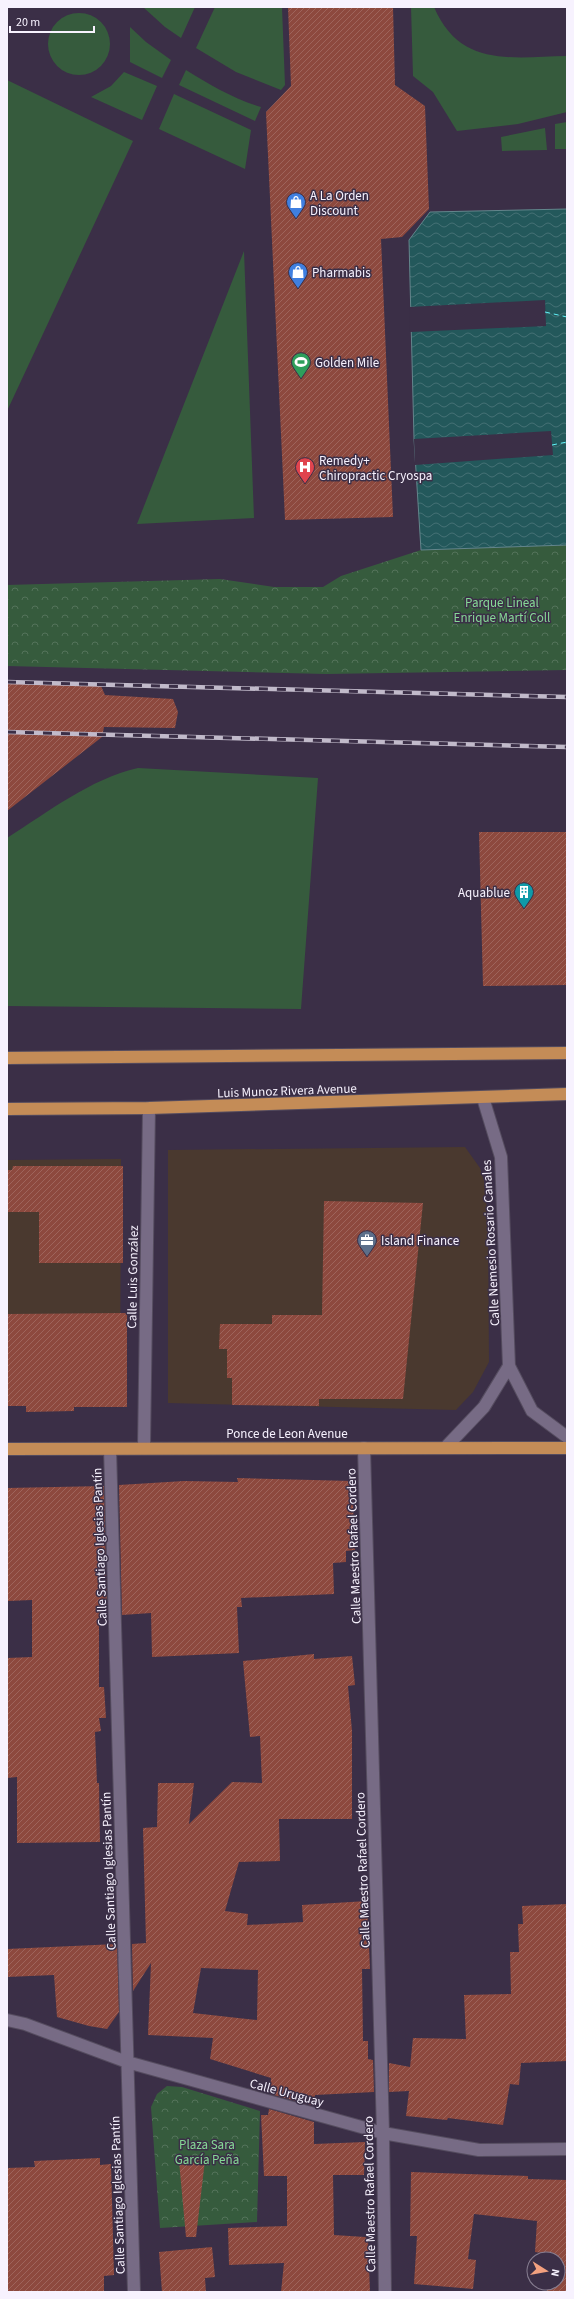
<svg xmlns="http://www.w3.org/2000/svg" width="574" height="2299" font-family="'Source Sans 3',sans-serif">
	<defs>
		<pattern id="forest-crowns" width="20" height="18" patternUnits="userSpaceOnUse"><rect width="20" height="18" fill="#365b3d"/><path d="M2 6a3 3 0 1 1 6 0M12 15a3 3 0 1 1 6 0" fill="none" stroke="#54735a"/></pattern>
		<pattern id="water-waves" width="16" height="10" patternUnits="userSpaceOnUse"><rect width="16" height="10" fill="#23585b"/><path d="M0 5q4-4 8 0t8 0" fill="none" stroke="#447074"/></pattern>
		<pattern id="building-hatch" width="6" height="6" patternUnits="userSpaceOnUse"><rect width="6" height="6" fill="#8d493e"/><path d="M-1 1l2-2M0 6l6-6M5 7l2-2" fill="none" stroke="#9e645b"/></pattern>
	</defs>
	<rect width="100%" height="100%" fill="#3b2f47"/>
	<!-- commercial -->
	<path fill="#4a392f" d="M465,1147L480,1168L484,1181L488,1220L489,1362L473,1392L456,1410L168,1403V1150Z
		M121,1159L120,1404L7,1405V1160Z"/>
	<!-- grass -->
	<path fill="#365b3d" d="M143,7H195L181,38L165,27Z
		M215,7H282L285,85L281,90L236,72L196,48Z
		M411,7H434C460,68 512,57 567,56V112L518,124L457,131L433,92L413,76Z
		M48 44a31 31 0 1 1 62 0a31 31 0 1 1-62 0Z
		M130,27L146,42L171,60L162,78L130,62Z
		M186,70C210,85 234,99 261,107L255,121L179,85Z
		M124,72L157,86L142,120L91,97L111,86Z
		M7,80L133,141L7,411Z
		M174,94L251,130L245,169L159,129Z
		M567,122V149H555V124Z
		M545,128L547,150L502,151L501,137Z
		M244,251L254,518L137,524Z
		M138,768L318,778L301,1009L7,1006V838C48,812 90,779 138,768Z"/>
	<!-- forest -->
	<path fill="url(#forest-crowns)" d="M567,545V670L326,674L7,666V585L220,579L274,587H323L341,576L421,550Z
		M167,2086L182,2087L260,2111L257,2222L160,2228L151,2107L157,2094Z"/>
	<!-- water -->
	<path fill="url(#water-waves)" stroke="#63868c" d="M567,209V545L421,550L414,439L409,240L430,212Z"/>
	<!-- pier -->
	<path fill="#3b2f47" d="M545,300L546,326L410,332L409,307Z
		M551,431L553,455L415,465L414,439Z"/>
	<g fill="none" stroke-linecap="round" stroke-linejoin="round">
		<!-- ferry -->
		<path stroke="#61f3fa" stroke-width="1" stroke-dasharray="5 4" stroke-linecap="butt" d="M545,312L567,317
			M552,445L567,442"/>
	</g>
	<!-- building -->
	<path fill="url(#building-hatch)" fill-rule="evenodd" d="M288,7H393L395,85L425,106L429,209L402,237L381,239L393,517L285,520L266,112L291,86Z
		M7,683L101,686L105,695L173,699L178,712L175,728L104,727L102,737L7,811Z
		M479,832H567V985L483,986Z
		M13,1166H123V1263H39V1212H7V1170H12Z
		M324,1201L423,1203L403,1399H319V1406L232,1405V1378H227V1349H219L220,1324H272V1315H322Z
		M127,1313V1407H74V1411L26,1412V1406H7V1314Z
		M237,1478L352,1481L355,1550L346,1551V1562L333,1563L334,1594L241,1598L242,1607H237L239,1653L152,1657L151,1613L122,1615L119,1485L184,1481L238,1482Z
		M104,1486L107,1616H99V1687H104L106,1718H99L101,1731L95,1732L97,1783H99L100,1842L17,1843V1777L7,1778V1658L32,1657V1600L8,1601L7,1488Z
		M314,1654V1659L352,1656L355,1685L348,1686L352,1731V1819H279L280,1861L239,1862L225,1911L248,1914L247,1925L303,1922L302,1905L367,1901L370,1969H362L363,2041H368V2059L373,2060L374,2092L315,2095V2106L270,2094L271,2078L210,2059L213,2038L148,2035L151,1963L133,1991L132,1944L146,1943L143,1828L157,1827L158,1783H194L189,1824L232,1782L262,1783L260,1736L250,1737L243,1661ZM201,1968L258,1970L257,2020L193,2013Z
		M567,1904V2061L521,2063L519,2085L510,2084L503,2125L448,2118L447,2120L406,2116L409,2091L389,2092V2063L410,2067L413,2038L466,2039L464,1995L511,1994L510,1952H519L518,1924H523L522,1906Z
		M117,1944L119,2012L107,2029L89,2026L57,2017L54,1975L7,1977V1949Z
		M269,2109L314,2122V2144L365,2142L364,2175H333L334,2235L365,2237L368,2239L370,2292H281L284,2263L229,2265L228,2228L287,2226V2176H264L261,2115H268Z
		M100,2158V2165L111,2164L114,2275L104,2276V2292H7V2168L35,2167L34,2161Z
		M205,2160L196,2237H186L179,2161Z
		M411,2172L528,2176V2179L567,2180V2292H547L546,2283H558V2259H541L542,2253L535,2252L537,2221L474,2214L468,2259L476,2260L473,2289L414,2284L417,2236H410Z
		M212,2247L215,2277L205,2278L206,2292H162L159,2252Z"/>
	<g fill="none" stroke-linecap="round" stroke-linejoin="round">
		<!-- street casing -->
		<g stroke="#554c5f" stroke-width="14">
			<path id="street" d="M483,1098L501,1157L509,1366L532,1411L567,1437
				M144,1447L149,1108
				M364,1448L383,2133L385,2292
				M445,1448L484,1407L509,1366
				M110,1449L134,2292
				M7,2020L25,2024L127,2062L383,2133L479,2150L567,2149"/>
		</g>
		<!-- primary casing -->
		<g stroke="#554c5f" stroke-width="14">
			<path id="primary" d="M7,1058L567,1053
				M7,1109L149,1108L567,1094
				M7,1449L567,1448"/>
		</g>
		<!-- street -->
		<use href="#street" stroke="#776b85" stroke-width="12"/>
		<!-- primary -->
		<use href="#primary" stroke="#c48c57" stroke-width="12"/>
		<!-- rail casing -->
		<g stroke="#c1baca" stroke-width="4.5">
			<path id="rail" d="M7,682L567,697
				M7,732L567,747"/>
		</g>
		<!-- rail -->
		<use href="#rail" stroke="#3b2f47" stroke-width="3" stroke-dasharray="9" stroke-linecap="butt"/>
	</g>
	<!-- icons -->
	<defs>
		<g id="shop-pin" transform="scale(1)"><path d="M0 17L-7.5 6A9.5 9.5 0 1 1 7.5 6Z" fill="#3f7fe0" stroke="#3b2f47"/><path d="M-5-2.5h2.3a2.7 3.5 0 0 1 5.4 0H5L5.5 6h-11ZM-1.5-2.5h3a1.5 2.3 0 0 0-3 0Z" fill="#fff"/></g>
		<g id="stadium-pin" transform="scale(1)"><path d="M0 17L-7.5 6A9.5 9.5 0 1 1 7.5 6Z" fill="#2e9e5b" stroke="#3b2f47"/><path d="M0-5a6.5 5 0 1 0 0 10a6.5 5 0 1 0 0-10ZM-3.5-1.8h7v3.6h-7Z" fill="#fff"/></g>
		<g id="hospital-pin" transform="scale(1)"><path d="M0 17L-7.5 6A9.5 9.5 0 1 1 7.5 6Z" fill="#e0444e" stroke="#3b2f47"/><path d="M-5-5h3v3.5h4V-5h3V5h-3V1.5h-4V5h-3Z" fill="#fff"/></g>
		<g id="building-pin" transform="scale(1)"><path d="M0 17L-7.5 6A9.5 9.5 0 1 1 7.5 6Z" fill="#0f9aa8" stroke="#3b2f47"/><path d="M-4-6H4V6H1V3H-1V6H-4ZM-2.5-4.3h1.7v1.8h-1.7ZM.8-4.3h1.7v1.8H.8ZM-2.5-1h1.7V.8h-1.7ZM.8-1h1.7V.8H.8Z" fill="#fff"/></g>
		<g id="office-pin" transform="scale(1)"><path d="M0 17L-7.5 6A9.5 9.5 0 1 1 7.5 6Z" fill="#5c6f8a" stroke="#3b2f47"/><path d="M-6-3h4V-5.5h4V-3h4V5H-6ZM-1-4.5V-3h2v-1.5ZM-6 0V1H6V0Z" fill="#fff"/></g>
	</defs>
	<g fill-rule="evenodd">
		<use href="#shop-pin" x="296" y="202"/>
		<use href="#shop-pin" x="298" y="272"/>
		<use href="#stadium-pin" x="301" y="362"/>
		<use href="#hospital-pin" x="305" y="467"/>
		<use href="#building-pin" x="524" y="892"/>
		<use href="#office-pin" x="367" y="1240"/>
	</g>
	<g text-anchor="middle" stroke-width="3" stroke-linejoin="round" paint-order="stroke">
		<!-- poi labels -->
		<g font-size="13" fill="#f7f2fe" stroke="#3b2f47" text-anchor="start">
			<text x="310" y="200">A La Orden<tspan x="310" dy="15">Discount</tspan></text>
			<text x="312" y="277">Pharmabis</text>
			<text x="315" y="367">Golden Mile</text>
			<text x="319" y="465">Remedy+<tspan x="319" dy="15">Chiropractic Cryospa</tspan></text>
			<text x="510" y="897" text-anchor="end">Aquablue</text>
			<text x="381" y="1245">Island Finance</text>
		</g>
		<!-- park labels -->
		<g font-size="13" fill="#86d996" stroke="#3b2f47">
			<text x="502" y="607">Parque Lineal<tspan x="502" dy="15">Enrique Martí Coll</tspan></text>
			<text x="207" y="2149">Plaza Sara<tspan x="207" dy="15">García Peña</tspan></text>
		</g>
		<!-- street labels -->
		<g font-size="13" fill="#f7f2fe" stroke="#3b2f47">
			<text transform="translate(287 1090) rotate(-2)" y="5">Luis Munoz Rivera Avenue</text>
			<text transform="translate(490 1243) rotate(-93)" y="5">Calle Nemesio Rosario Canales</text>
			<text transform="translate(132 1277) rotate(-89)" y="5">Calle Luis González</text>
			<text x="287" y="1438">Ponce de Leon Avenue</text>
			<text transform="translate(353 1546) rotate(-92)" y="5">Calle Maestro Rafael Cordero</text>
			<text transform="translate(99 1547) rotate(-92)" y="5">Calle Santiago Iglesias Pantín</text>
			<text transform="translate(362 1870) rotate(-92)" y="5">Calle Maestro Rafael Cordero</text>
			<text transform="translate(108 1871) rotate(-92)" y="5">Calle Santiago Iglesias Pantín</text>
			<text transform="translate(287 2092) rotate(15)" y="5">Calle Uruguay</text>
			<text transform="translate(369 2194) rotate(-91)" y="5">Calle Maestro Rafael Cordero</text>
			<text transform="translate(117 2195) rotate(-92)" y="5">Calle Santiago Iglesias Pantín</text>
		</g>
	</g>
	<!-- border -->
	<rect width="574" height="2299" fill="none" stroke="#f7f2fe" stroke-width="16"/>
	<!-- north arrow -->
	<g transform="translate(546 2271) rotate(101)"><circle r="19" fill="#3b2f47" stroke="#867d90"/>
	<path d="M0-3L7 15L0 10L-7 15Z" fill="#f2a07f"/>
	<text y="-6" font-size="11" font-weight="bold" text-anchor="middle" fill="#f7f2fe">N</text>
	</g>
	<!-- scale -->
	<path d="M10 26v6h84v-6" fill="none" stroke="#f7f2fe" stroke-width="2"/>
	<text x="16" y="26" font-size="12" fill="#f7f2fe" stroke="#3b2f47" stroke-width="3" paint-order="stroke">20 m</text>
</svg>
